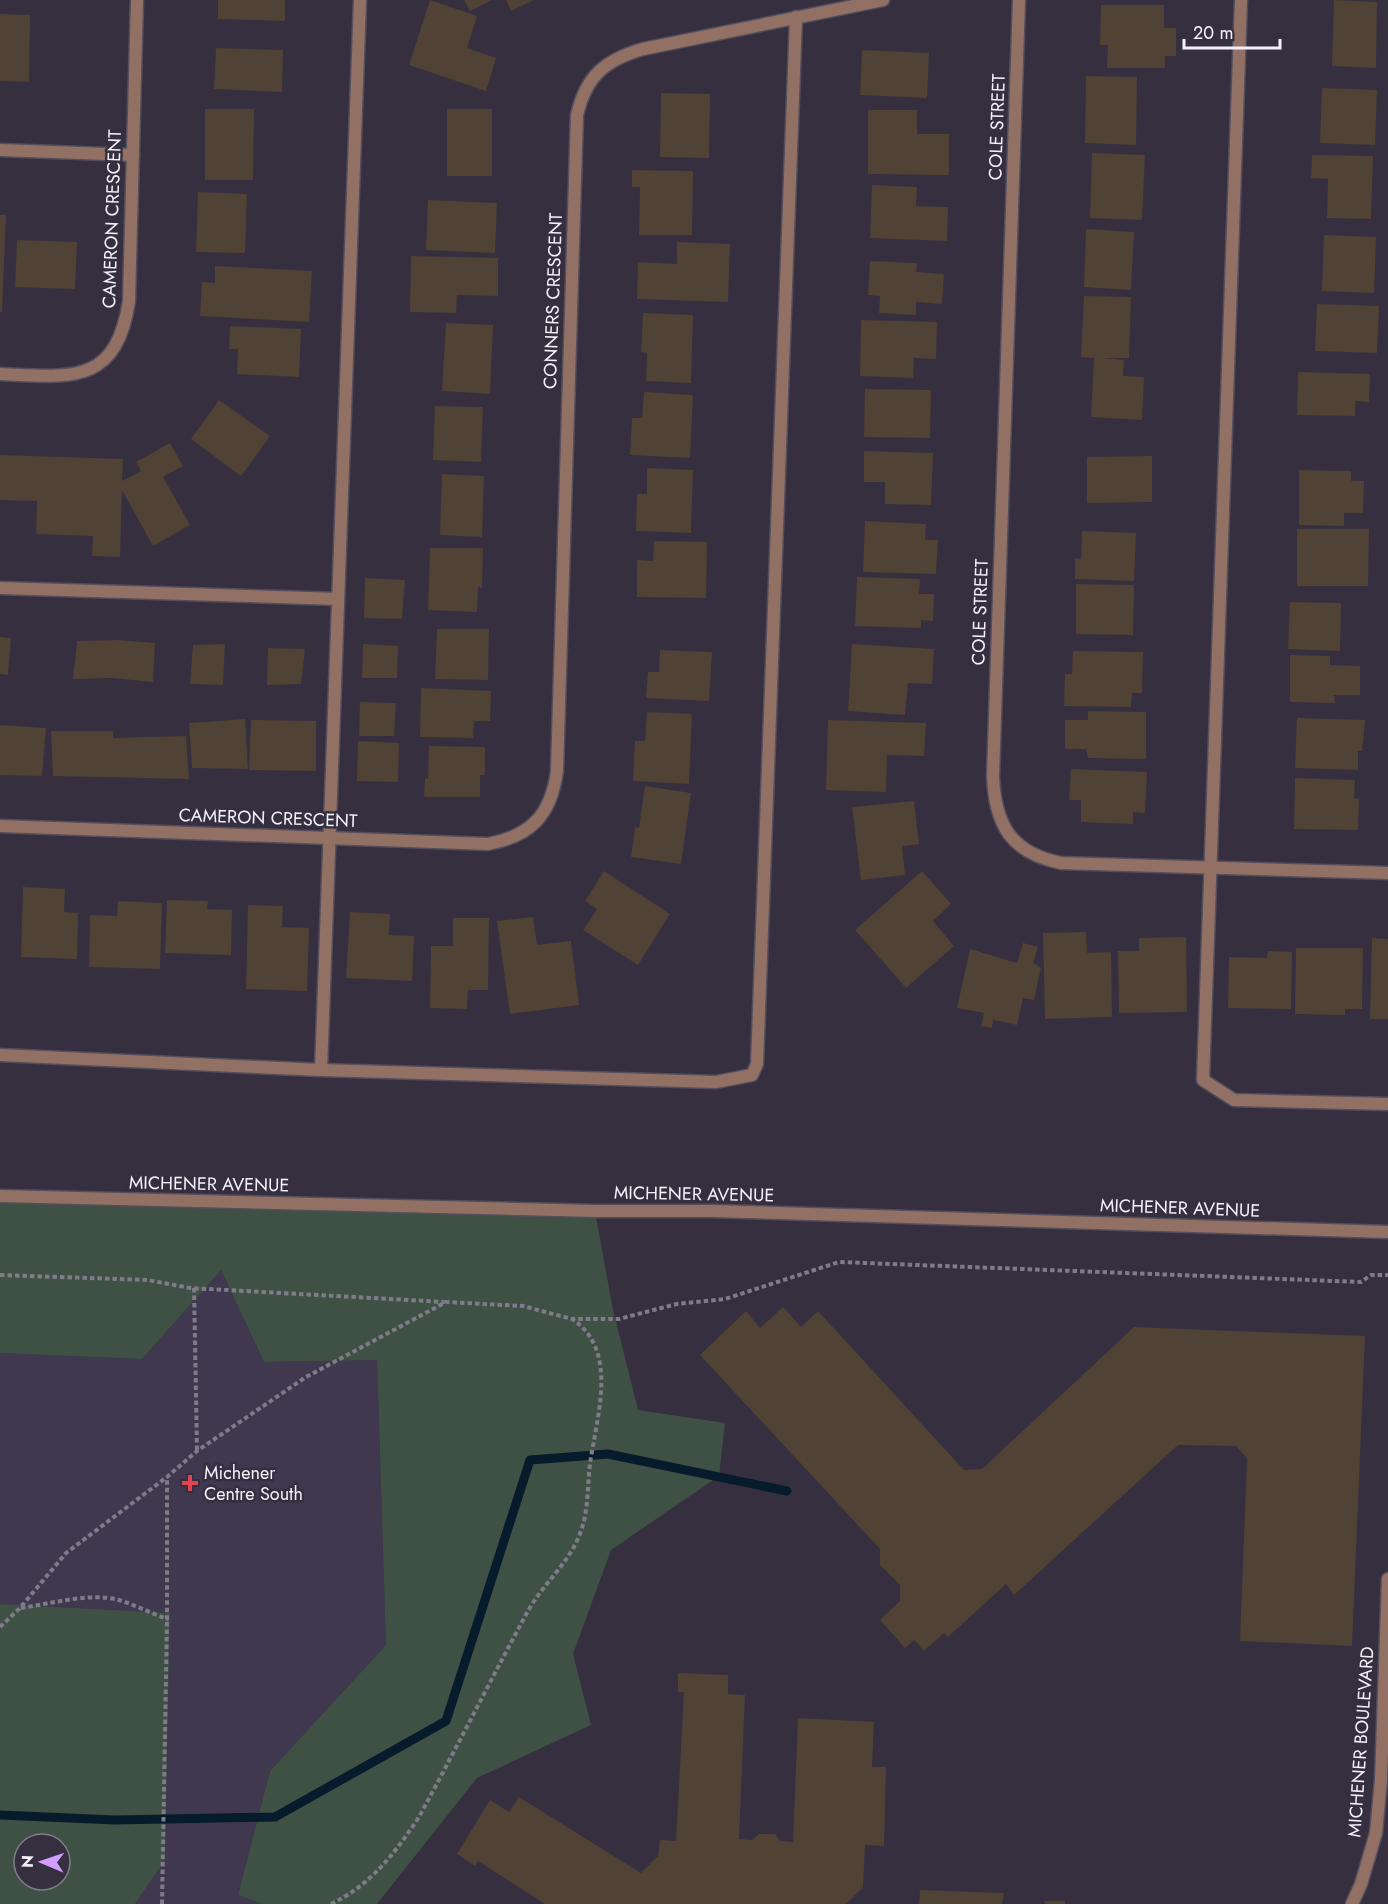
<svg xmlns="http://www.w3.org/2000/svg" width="1388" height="1904" font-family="Jost,sans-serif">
	<rect width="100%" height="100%" fill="#352f3f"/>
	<!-- built -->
	<path fill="#40384e" d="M221,1270L264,1362L377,1360L386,1645L270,1771L238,1895L263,1904H135L165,1860L170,1613L0,1604V1353L142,1359Z"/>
	<!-- green -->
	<path fill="#3e5144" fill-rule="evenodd" d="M0,1195L595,1211L613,1310L638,1410L725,1423L719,1476L611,1550L573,1654L591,1725L477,1778L377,1904H263L238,1895L270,1771L386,1645L377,1360L264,1362L221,1270L142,1359L0,1353Z
		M0,1604L170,1613L165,1860L135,1904H0ZM24,1844H60V1880H24Z"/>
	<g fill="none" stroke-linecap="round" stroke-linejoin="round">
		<!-- stream -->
		<path stroke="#061c2d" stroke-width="9" d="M0,1815L115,1820L275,1817L446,1721L530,1460L608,1454L787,1491"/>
	</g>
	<!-- building -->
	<path fill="#504235" d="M218,0H285V21L218,19Z
		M430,0L477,16L467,48L496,58L486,91L409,65Z
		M464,0H492L470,11Z
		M506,0H534L511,11Z
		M1334,0L1377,2L1376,68L1332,66Z
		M1101,5H1164V28H1176V56H1165V68H1107L1108,45H1100Z
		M0,14L30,15L29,82L0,81Z
		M216,48L283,50L282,92L214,89Z
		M862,50L929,53L927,98L860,95Z
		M1086,76L1137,77L1136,145L1085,143Z
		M1322,88L1377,90L1375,145L1320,143Z
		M661,93L710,94L709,158L660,157Z
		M205,109H254L253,180H205Z
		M447,109H492V176H447Z
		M868,110H917V134H949V175L868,174Z
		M1092,153L1145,155L1142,220L1090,218Z
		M1312,155L1373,156L1371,219L1327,218L1328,179L1311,178Z
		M632,170L693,171L692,235H639L640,187H632Z
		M872,185L917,187L916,206L948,207L947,241L870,238Z
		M198,192L247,194L245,253L196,252Z
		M428,200L497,203L495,253L426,250Z
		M0,215H6L2,312H0Z
		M1086,229L1134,232L1131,290L1084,287Z
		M1324,235L1376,237L1374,293L1322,291Z
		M17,240L77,242L75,289L15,287Z
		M677,242L730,244L728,302L637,299L638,262L677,264Z
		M411,256L498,258V296L457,295L456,313L410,312Z
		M870,261L917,263L916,272L944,274L942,304L916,302V315L879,313L880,296L868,295Z
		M215,266L312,271L309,322L200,316L202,282L215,283Z
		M1084,296L1131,297L1129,358H1103L1124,360L1123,376L1144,377L1142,420L1091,417L1094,358L1081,357Z
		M1317,304L1379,306L1377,353L1315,351Z
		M643,313L693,315L691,383L646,381L647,353L641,352Z
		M861,320L937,322L936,359L914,358L913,378L860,376Z
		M446,323L493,325L490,394L442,391Z
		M230,326L301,329L299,377L237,374L238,349H229Z
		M1298,372L1370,374L1369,402L1355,401V416L1297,415Z
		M865,389L931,390L930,438L864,437Z
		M644,392L693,395L690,458L630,455L632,418H642Z
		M219,400L270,436L241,476L191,439Z
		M435,406L483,407L481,462L433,460Z
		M170,443L183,466L163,477L190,525L153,546L122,490L120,557L92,556L93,536L36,534L37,501L0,500V455L123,459L122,481L141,471L136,462Z
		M864,451L933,453L931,505L885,504V482H864Z
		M1152,456V502L1087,503V457Z
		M647,468L693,470L691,533L636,531L637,494H647Z
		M1299,470L1351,471V481H1364L1363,513H1344V526L1299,525Z
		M442,474L484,476L482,537L440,535Z
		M865,521L926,524L925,540H938L936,574L863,572Z
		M1297,529H1369L1368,586H1297Z
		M1082,531L1136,533L1134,581L1075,579V558L1081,559Z
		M654,541L707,542L706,598L637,597V560L653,561Z
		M430,548H483L482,588L478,587L477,612L428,610Z
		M857,577L920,579L919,594H934L933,621L921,620V628L855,626Z
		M365,578L405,580L402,619L364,618Z
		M1076,584L1134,585L1133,635L1076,634Z
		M1290,602L1341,603L1340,651L1288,649Z
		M437,629H489L488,680L435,679Z
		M0,637L11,638L8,675L0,674Z
		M117,640L155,643L153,682L112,678L73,679L77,641Z
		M225,644L223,685L190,684L193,645Z
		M363,644L398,646L397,678H362Z
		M852,644L934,649L932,684L908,683L905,715L848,711Z
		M268,648L305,649L301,684L267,685Z
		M660,650L712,652L709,701L646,698L648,672H659Z
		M1073,651L1143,652L1142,693H1132L1131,707L1064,706L1065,674H1072Z
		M1290,655L1330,656V665L1360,666V695H1334L1335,703L1290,702Z
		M421,688L491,691L490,721H474L473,738L420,737Z
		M360,702L396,703L394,736H359Z
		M1088,711L1146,712V759L1088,758L1086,749H1065V720H1088Z
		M647,712L692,714L689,784L633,781L635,741H645Z
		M1297,718L1365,720L1362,751H1358V770L1295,768Z
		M245,719L248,769L192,768L189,723Z
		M251,720L316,721V771L249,770Z
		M828,720L926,723L924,756L887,755L886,792L826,790Z
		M0,725L46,728L42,776L0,775Z
		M51,731H113V738L186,736L189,779L53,776Z
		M358,741L399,743L398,782L357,781Z
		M429,746L485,747V775H480V797H424L425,779H428Z
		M1071,769L1147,772L1145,813L1133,812V824L1081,822V800H1069Z
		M1295,778L1355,780L1354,798L1359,799L1358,830L1294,829Z
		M645,786L691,793L681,864L631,857L635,827L639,828Z
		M914,801L919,844L902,846L905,875L861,880L852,807Z
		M604,871L670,914L638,965L583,930L597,909L585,901Z
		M922,871L951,904L933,921L954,946L906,988L855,930Z
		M23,887L65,889L64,912L78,913L77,959L21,957Z
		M167,900L208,901L207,909L232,910L231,955L165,953Z
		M118,901L162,903L160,969L89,967L90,915L117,916Z
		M248,905L283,906L282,927L309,928L307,991L246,989Z
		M350,912L390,914L389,935L414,936L412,981L346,978Z
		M533,917L537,945L571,941L579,1005L510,1014L497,921Z
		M453,918H489L488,990H468L467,1009L430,1008L431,946H453Z
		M1086,932L1087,953L1111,952L1112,1017L1045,1019L1043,933Z
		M1186,937L1187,1012L1119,1013L1118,951H1139V938Z
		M1372,938L1388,939V1019H1370Z
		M1023,943L1038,947L1033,963L1041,968L1034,1000L1023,998L1017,1025L993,1020L992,1028L981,1026L984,1013L957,1008L970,949L1017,963Z
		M1296,948H1363L1362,1009H1345V1015L1295,1014Z
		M1268,951L1292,952L1291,1009L1228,1008L1229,957L1267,958Z
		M783,1307L801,1327L818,1311L964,1470L982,1469L1134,1327L1365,1336L1352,1646L1240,1641L1247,1458L1236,1446L1178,1445L1014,1595L1006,1584L948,1637L944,1633L924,1651L914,1640L905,1648L880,1620L900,1601V1585L880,1565V1549L700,1355L746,1311L760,1328Z
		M678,1673L728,1675V1694L745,1695L739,1839L752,1840L759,1834H775L780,1841L793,1842L798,1718L874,1722L872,1767H886L884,1846L865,1845L863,1887L846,1904H545L478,1861L475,1866L457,1854L490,1800L509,1812L519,1797L641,1873L658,1856L660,1840L676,1841L684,1692H678Z
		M920,1890L1004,1893L1002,1904H919Z
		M1044,1901H1065V1904H1045Z"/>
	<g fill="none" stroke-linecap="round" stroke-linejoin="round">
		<!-- service casing -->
		<g stroke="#544e5d" stroke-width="15">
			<path id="service" d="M1241,0L1203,1080L1234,1100L1388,1104
				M0,150L133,155
				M0,588L338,599
				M0,1055L321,1070L716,1082L752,1075L757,1064L796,17
				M321,1070L360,0"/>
		</g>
		<!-- minor casing -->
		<g stroke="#544e5d" stroke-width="15">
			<path id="minor" d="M1019,0L993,776C995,825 1011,853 1061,863L1388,873
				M0,374C70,377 116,386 129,301L137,0
				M0,826L488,844C531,836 551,815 557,771L577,115C586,76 605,60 643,49L883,0
				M1352,1904L1361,1884L1376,1833L1381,1780L1388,1579"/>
		</g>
		<!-- tertiary casing -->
		<g stroke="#544e5d" stroke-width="15">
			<path id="tertiary" d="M0,1196L595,1211H713L1388,1232"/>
		</g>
		<!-- path -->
		<path stroke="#7f7b88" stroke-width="4" stroke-dasharray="4.5 3" stroke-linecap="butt" d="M0,1275L148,1280L190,1288L445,1302
			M194,1288L197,1450
			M21,1608C49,1604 91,1592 119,1600C135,1605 151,1613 167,1619V1477
			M0,1627L20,1608L66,1553L167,1477L197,1451L306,1377L446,1302L523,1306L572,1319H619L677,1304L725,1299L839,1262L1361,1282L1371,1275H1388
			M162,1904L167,1619
			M331,1904C371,1885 395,1853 419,1817C456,1749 491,1679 528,1611C543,1584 568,1564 579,1536C589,1513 587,1488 590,1464C596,1419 620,1350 572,1319"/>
		<!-- service -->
		<use href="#service" stroke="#927164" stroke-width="12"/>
		<!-- minor -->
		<use href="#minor" stroke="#927164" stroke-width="12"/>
		<!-- tertiary -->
		<use href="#tertiary" stroke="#927164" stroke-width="12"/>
	</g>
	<!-- markers -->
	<path fill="#e0444e" stroke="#352f3f" stroke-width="2" d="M187 1474h6v6h6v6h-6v6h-6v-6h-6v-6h6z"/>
	<g text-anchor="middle" stroke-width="5" stroke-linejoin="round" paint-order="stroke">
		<!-- street labels -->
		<g font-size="18" fill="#f4f1fb" stroke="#352f3f">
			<text transform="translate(997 127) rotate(-88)" y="6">COLE STREET</text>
			<text transform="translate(112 219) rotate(-88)" y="6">CAMERON CRESCENT</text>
			<text transform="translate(553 301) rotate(-88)" y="6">CONNERS CRESCENT</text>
			<text transform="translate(980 612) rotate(-88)" y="6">COLE STREET</text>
			<text transform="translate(268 818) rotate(2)" y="6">CAMERON CRESCENT</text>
			<text transform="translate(209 1184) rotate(1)" y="6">MICHENER AVENUE</text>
			<text transform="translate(694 1194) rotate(1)" y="6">MICHENER AVENUE</text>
			<text transform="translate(1180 1208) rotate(2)" y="6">MICHENER AVENUE</text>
			<text transform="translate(1361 1742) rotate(-86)" y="6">MICHENER BOULEVARD</text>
		</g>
		<!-- poi labels -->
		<g font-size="18" fill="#f4f1fb" stroke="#352f3f" text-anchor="start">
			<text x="204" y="1479">Michener<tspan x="204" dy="21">Centre South</tspan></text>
		</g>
	</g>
	<!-- north arrow -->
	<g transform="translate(42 1862) rotate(272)"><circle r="28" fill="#352f3f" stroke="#817d8a" stroke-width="1.5"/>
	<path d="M0-4.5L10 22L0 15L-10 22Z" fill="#d29dfd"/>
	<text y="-9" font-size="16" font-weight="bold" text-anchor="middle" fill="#f4f1fb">N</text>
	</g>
	<!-- scale -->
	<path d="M1184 39v9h96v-9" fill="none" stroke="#f4f1fb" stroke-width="3"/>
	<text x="1193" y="39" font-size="18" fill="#f4f1fb" stroke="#352f3f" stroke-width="4.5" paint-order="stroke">20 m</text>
</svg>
